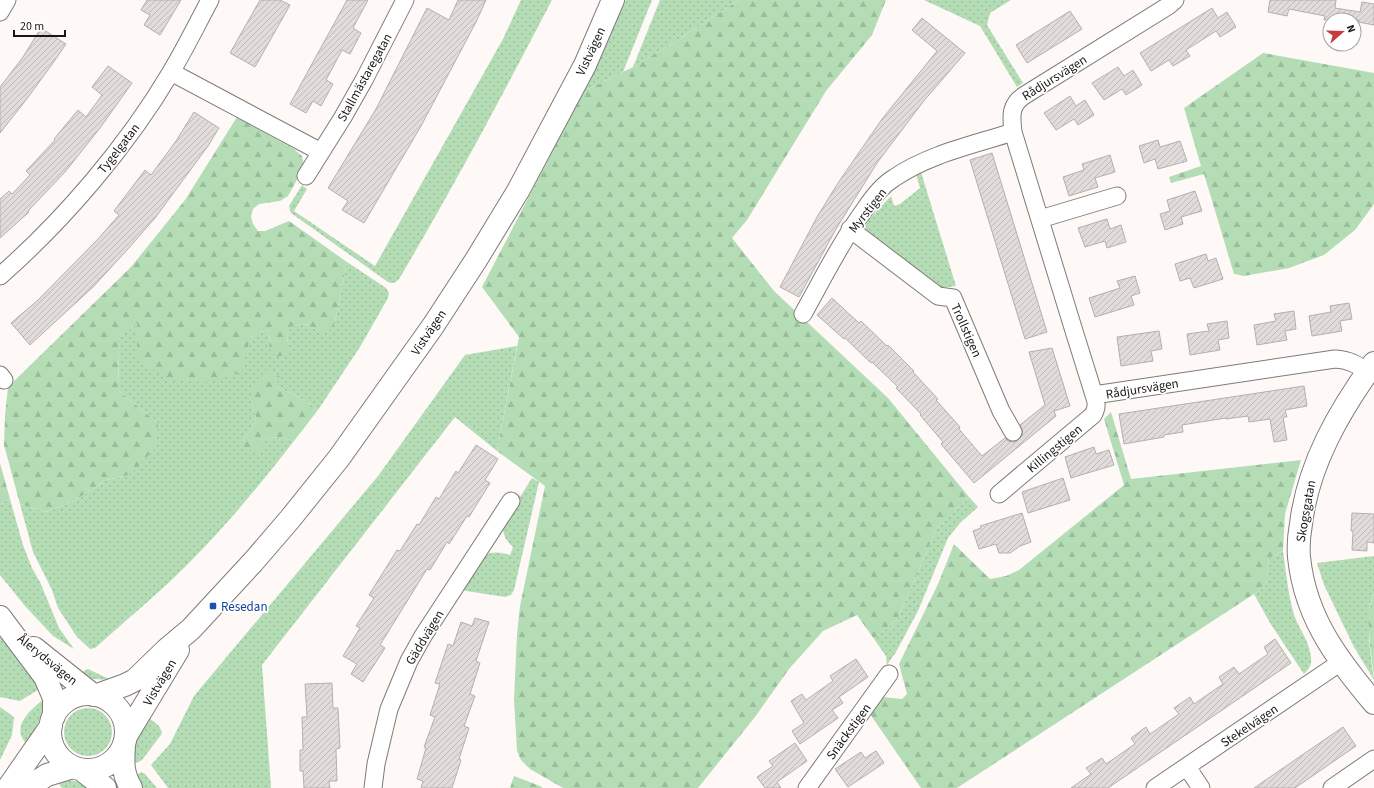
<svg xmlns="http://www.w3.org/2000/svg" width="1374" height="788" font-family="'Source Sans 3',sans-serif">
	<defs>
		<pattern id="grass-dots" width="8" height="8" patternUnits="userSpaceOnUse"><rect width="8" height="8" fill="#b4ddb6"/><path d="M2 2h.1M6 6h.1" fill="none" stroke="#9abd9c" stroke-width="1.8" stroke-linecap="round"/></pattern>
		<pattern id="forest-firs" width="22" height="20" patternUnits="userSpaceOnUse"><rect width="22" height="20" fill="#b4ddb6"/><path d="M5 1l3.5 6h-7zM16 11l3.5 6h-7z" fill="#9abd9c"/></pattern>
		<pattern id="building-hatch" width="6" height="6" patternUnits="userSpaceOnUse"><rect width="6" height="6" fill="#e1dcda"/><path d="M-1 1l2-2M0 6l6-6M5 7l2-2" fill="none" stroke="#c0bcba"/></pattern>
	</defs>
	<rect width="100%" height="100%" fill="#fef9f7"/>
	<!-- grass -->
	<path fill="url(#grass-dots)" d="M521,0H552C503,94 453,188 399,279C395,283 393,284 388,282L291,213L289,206L302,185L307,189L294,211L375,266L503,39Z
		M626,0H652L623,72L584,91L599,59Z
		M660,0H739L676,41L633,67Z
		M924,0H1011L990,13L987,25L1023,83L1017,87L980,26Z
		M920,169L956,286L936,289L866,236L865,229L868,220L891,196L894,206L900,204L920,188L916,174Z
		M347,262L386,288L389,293L388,298L360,347L318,410L299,397L276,387L251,401L256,418L250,431L242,441L258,450L267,439L280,437L294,441C260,485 225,527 186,566C157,595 125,621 95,648L90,649L77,637L58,608L52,590L33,552L20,504L46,512L76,500L106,480L129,475L158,423L119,391L118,339L137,323V354L250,338L258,332L270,330L269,348H289L287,336L290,327L305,324L317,330L334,327Z
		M517,346L497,451L455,417L262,665L271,788H168L151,765L170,744L194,696L378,476L465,355Z
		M532,478L539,482L514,590L511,595L505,597L460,590L483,557C492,550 500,553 510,555L513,547C505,539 503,536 503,524Z
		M969,497L978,507L960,523L948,538L918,611L896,652L887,665L886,656L874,639L897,620L937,528Z
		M10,499L23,545L32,568L40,582L59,628L74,649L53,636L25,606L0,575V505Z
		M1283,551C1286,572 1288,594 1294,615C1299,629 1310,642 1311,658C1312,665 1309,669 1304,674L1270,623L1254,594L1265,587L1269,558Z
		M1374,556V594L1370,604L1369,641L1374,680L1354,647L1324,585L1317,563Z
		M0,637L41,688L20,701L0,697Z
		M88,669L111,680L94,679L81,675L84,671Z
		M44,699L42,715L28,745C9,728 30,710 44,699Z
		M0,707L14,717L12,735L0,760Z
		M64 732a24 24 0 1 1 48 0a24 24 0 1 1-48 0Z
		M147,716L159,726L162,732L161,735L142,760L130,766L137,735Z
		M141,772L145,774L157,788H139L133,778Z
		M65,780L75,781L90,788H62L57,781Z"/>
	<!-- forest -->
	<path fill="url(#forest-firs)" d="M739,0H886L872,35L826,91L747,220L732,238L774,291L888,398L969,497L937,528L897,620L874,639L857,615L823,631L789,669L755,717L698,788H563L530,769L521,760L517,751L514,700L517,634L520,606L545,486L497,451L519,337L482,287L584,91L633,67L676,41Z
		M1263,53L1374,73V204L1355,230L1324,255L1289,268L1244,276L1234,274L1204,174L1171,183L1169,177L1201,166L1184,108Z
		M237,117L294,149L302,156L304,167L288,196L280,201L259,204L253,209L251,217L253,224L258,231H265L289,221L347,262L334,327L327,332L317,330L305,324L290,327L287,336L289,348V354L276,357L269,348L270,330L258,332L250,338L242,372L206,382L173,381L150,368L137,354V323L118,339L119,391L158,423L156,448L129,475L106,480L76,500L46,512L20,504L4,445L5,416L8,387L131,267L185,200Z
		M269,367L280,377L276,387L299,397L318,410L294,441L280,437L267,439L259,451L245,450L242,441L250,431L256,418L251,401L252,386Z
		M1111,412L1131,479L1301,460L1285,514L1283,551L1269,558L1265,587L1254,594L957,788H921L870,714L882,697L902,699L907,694L899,664L938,584L954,544L990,579L1006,576L1019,570L1124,485L1104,419Z
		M0,463L10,499L0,505Z
		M1374,594V675C1371,650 1364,617 1374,594Z
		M514,776L540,786L543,788H510Z"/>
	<!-- building -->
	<path fill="url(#building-hatch)" stroke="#b4b0ad" d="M147,0H181L160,35L144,25L150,15L141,10Z
		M260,0H280L290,5L255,67L230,53Z
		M347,0H368L353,28L361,33L350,54L342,50L326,80L333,84L321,106L313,101L306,113L290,104Z
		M458,0H486L476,22L421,126L364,223L342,210L348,201L328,188L376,109L427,8L449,20Z
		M1270,0H1336L1335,8L1360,12L1362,2L1374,4V25L1358,22L1359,20H1324L1325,16L1289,9L1287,16L1268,12Z
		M1212,8L1218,18L1227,12L1236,27L1220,37L1216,31L1186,50L1190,56L1173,66L1169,60L1151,71L1140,53Z
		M1070,11L1082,29L1027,63L1016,45Z
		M922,18L965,53L923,102L877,163L836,229L799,297L780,287L817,217L838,183L882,119L937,51L912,30Z
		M41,28L66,44L53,63L26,100L0,133V87L23,57Z
		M108,66L132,83L100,128L65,172L28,211L29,212L0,238V199L9,191L12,194L30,175L26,171L55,140L54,139L78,110L86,117L102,95L92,87Z
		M1118,67L1124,76L1133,70L1142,85L1126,95L1122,89L1104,100L1092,83Z
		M1070,96L1076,106L1085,100L1094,115L1078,125L1074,119L1056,130L1044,113Z
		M194,112L219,128L208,146L155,218L127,250L93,287L30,345L11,323L38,300L97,240L119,215L114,211L145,170L151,175L176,141Z
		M1158,140L1160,147L1180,141L1187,161L1158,169L1155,159L1144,163L1139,146Z
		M992,153L1047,332L1025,339L970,160Z
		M1110,155L1115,172L1095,178L1098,187L1069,196L1063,177L1084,170L1082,164Z
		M1195,191L1202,211L1181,217L1183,224L1165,230L1160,214L1170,211L1167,200Z
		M1107,219L1110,229L1121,225L1126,242L1107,248L1105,241L1085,247L1078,228Z
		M1206,254L1208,261L1216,258L1223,279L1194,288L1190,278L1180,281L1175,264Z
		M1135,276L1140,293L1131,296L1134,305L1095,317L1089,298L1120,288L1117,281Z
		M832,298L859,323L861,321L887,346L888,345L914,371L913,372L938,399L936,400L960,427L959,429L982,456L1005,438L1008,441L1013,442L1018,440L1021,437L1023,432L1020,425L1045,405L1029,352L1052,348L1070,406L1054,411L1056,416L974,483L941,444L943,442L920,415L921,414L896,388L898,387L872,362L871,363L845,338L844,339L817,315Z
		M1349,303L1352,319L1340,321L1342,331L1312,336L1309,316L1331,312L1330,306Z
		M1294,311L1296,329L1285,331L1287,340L1257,345L1254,325L1276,321L1274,314Z
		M1227,321L1229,338L1218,340L1220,350L1190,355L1187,334L1209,331L1207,324Z
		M1159,331L1162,349L1151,351L1153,361L1121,366L1117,337Z
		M1304,386L1307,406L1285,410L1287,417H1283L1287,440L1274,442L1270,419L1249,422L1248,416L1226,419V418L1182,425L1183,432L1164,435V437L1124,444L1119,414Z
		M476,445L498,459L485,480L490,483L469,517L467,516L449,544L447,542L430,570L427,569L380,645L385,648L363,682L351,674L357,664L343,656L360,628L356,626L374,598L369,595L397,550L400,551L417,524L419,525L436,497L439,499L456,471L458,473Z
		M1094,447L1096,454L1109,450L1114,465L1071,478L1065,457Z
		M1063,478L1070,500L1028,513L1022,492Z
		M1022,513L1031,542L1020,546L1010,553H999L996,544L979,549L973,531L981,528L980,526Z
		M1352,513L1374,514V543L1367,542V551L1352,550L1353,531H1351Z
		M475,618L489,622L476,661L480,663L470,694L475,696L464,726L469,728L459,759L461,760L452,788H421L423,781L417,779L426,748L424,747L435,717L430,715L440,684L435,683L448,644L453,646L461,622L472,626Z
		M1275,639L1291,663L1108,788H1071L1091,774L1086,768L1102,758L1106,764L1135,744L1131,738L1146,727L1150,734L1179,714L1174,708L1190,697L1194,704L1223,684L1219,677L1234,667L1239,674L1268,654L1264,647Z
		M856,659L868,677L839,697L843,703L832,710L838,718L800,744L792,731L804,723L791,701L802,694L806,700L833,681L830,676Z
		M332,683L333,708H338L340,748L336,749L337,781H329L330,788H304L303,771H300V750H303L302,717H307L305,684Z
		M1343,727L1356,746L1295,788H1254Z
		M795,743L807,761L777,782L781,788H765L757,777L773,766L769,761Z
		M876,751L884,763L848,787L835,769L861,752L865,758Z"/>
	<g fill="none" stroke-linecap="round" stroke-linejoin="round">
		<!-- minor casing -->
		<g stroke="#7f7b78" stroke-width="19">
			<path id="minor" d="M0,12L7,0
				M171,72L321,152
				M306,176L343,117L364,80L405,0
				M1040,219L1117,196
				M850,229L938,296L953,298L1001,411L1013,432
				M0,276C64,220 128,145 171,72C185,49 197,24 210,0
				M803,314C823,278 841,242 865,209C873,197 882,185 894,178C929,154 973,145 1013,132
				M0,375L4,380
				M1094,395L1335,359C1349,360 1357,364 1367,372
				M999,494L1093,415C1097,408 1097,403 1094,395L1074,331L1013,132C1011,116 1010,104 1025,95L1168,6L1175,0
				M1187,767L1201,788
				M373,788L376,764L389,709L409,661L423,636L511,501
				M807,788L889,674
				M1155,788L1341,662
				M1332,788L1374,759"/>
		</g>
		<!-- tertiary casing -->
		<g stroke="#7f7b78" stroke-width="24">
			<path id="tertiary" d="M1374,363C1339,411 1308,465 1301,524C1299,535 1298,546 1299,557C1302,587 1313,617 1329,643C1342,664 1358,684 1374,703"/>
		</g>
		<!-- secondary casing -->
		<g stroke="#7f7b78" stroke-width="24">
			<path id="secondary" d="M0,617L45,677L54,698V716
				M34,648L93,695
				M50 732a38 38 0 1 1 76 0a38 38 0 1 1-76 0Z
				M97,695L125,685L135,680L166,650L191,629L253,562L290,519L339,458L433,326L476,260L518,191L585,65L613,0
				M126,736L178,650
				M124,745C123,763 122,772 131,788
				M82,770L105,788
				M8,788L51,726
				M27,788L47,775L73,767"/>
		</g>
		<!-- minor -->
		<use href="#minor" stroke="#fff" stroke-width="17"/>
		<!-- tertiary -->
		<use href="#tertiary" stroke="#fff" stroke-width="22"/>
		<!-- secondary -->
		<use href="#secondary" stroke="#fff" stroke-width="22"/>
	</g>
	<!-- markers -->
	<rect fill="#1a4fb4" stroke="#fff" stroke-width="1.5" x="209" y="602" width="8" height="8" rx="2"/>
	<g text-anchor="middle" stroke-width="3.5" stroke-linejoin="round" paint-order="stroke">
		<!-- street labels -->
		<g font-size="13" fill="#191716" stroke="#fff">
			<text transform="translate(590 51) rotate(-65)" y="5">Vistvägen</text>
			<text transform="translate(364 77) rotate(-61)" y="5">Stallmästaregatan</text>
			<text transform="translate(1054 77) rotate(-32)" y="5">Rådjursvägen</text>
			<text transform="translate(118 148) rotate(-52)" y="5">Tygelgatan</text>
			<text transform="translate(867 210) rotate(-52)" y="5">Myrstigen</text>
			<text transform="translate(967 330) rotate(66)" y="5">Trollstigen</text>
			<text transform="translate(428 332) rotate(-56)" y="5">Vistvägen</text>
			<text transform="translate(1142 388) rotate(-9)" y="5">Rådjursvägen</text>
			<text transform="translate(1054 448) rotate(-40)" y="5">Killingstigen</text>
			<text transform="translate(1305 511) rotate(-80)" y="5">Skogsgatan</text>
			<text transform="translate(424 637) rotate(-59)" y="5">Gäddvägen</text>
			<text transform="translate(48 659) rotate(39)" y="5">Ålerydsvägen</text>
			<text transform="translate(159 682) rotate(-59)" y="5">Vistvägen</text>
			<text transform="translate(1249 725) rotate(-34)" y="5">Stekelvägen</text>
			<text transform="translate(848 731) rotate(-54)" y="5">Snäckstigen</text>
		</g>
		<!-- transit labels -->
		<g font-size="13" fill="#164399" stroke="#fff" text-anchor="start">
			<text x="221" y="611">Resedan</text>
		</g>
	</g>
	<!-- north arrow -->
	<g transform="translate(1342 32) rotate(70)"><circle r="19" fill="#ffffff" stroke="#a3a2a2"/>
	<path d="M0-3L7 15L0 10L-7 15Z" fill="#c93a3d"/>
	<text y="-6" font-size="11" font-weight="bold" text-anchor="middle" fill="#191716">N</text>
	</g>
	<!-- scale -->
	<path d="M14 30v6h51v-6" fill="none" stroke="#191716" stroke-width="2"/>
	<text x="20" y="30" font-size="12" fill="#191716" stroke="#ffffff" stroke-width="3" paint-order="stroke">20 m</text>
</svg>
